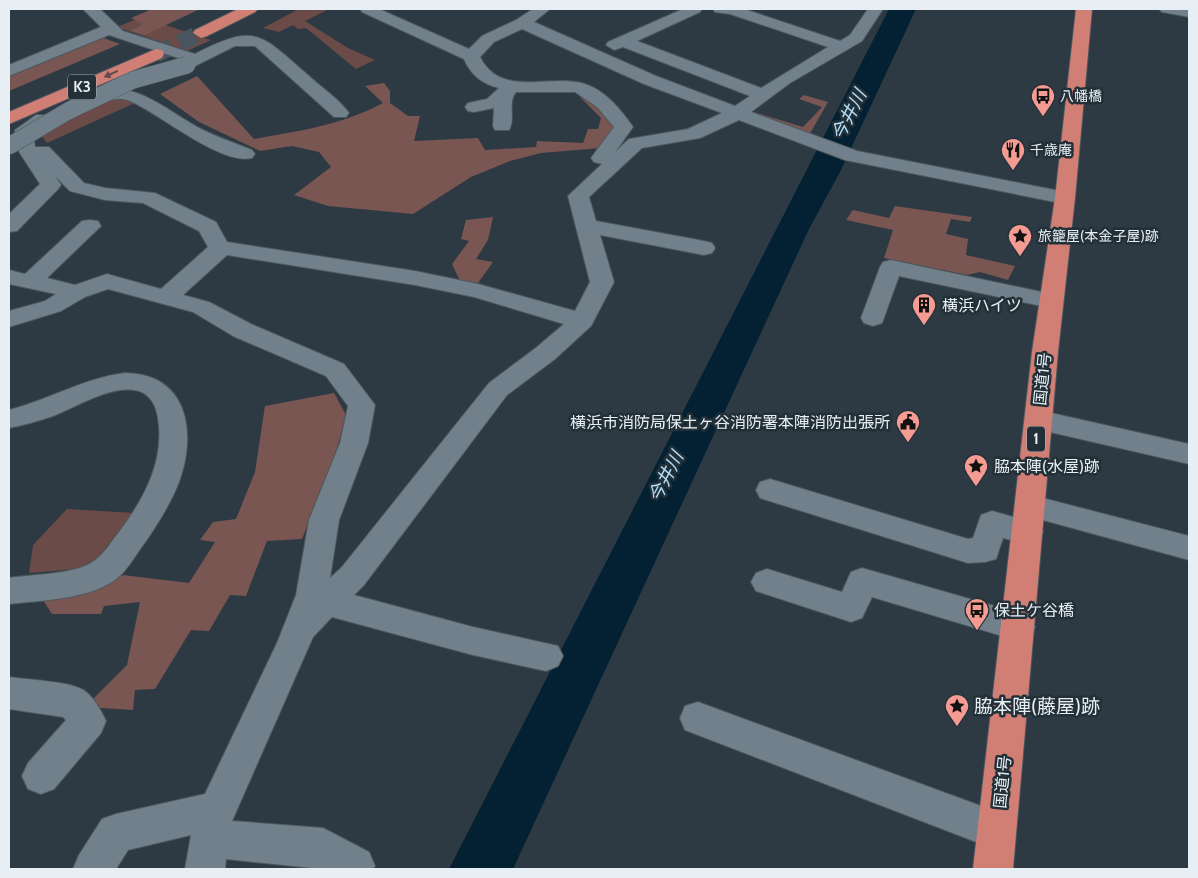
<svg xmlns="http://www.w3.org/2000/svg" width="1198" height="878" font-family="Cabin,'Noto Sans JP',sans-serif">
	<rect width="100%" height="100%" fill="#2d3a43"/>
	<!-- green -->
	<path fill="#6b4b47" d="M299,9H329L305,21L348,48L375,60L356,69L306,28L298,29L293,25L279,32L263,28Z
		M141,17L211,40L187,51L117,27Z
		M119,97L139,101L47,143L41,135L75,114Z
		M67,509L134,513L89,568L29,573L33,545Z"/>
	<!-- forest -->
	<path fill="#795652" d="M152,9H200L145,35L131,31L143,24L131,18Z
		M101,37L120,44L9,91V75Z
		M197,76L254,139C299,131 342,125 383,103L365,86L384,83L390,91V103L408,116H420L414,141L478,138L485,150L536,147L537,141L583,143L588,129H598L601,118L580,97L583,93L616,125L601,148L541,153L510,161L471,177L413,214L328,206L294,195L331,167L319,152L292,146L260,151L199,122L160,94Z
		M804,95L828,102L808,137L750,115L754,112L803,127L822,107L799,99Z
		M895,206L972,217L970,222L951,219L946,234L968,239L966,255L1015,266L1008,280L980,272L967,275L884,258L893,230L846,220L853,210L889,218Z
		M493,217L488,240L476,259L493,262L478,283L460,281L452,264L469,241L461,239L466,220Z
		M334,393L346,415L334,460L302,539L267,541L246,596L230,595L209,631L191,630L155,689L135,690L133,710L85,707L127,665L140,602L104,606L101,614H52L41,597L88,592L123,575L189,583L215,542L200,540L213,522L236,519L255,472L265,406Z"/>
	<!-- water -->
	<path fill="#032132" d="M889,9H916L840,172L809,229L513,869H449Z"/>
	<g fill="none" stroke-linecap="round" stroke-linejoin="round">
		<!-- highway-tunnel -->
		<path stroke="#49555e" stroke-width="17" stroke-dasharray="17 9" stroke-linecap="butt" d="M156,54L201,33"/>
		<!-- minor casing -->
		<g stroke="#4c575e" stroke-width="2">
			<path id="minor" d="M83,9H100L123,31L195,54C257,22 260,34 309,76C322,88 339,99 349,113L346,117H334L255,46H235L187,70L181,69L179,65L184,60L109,35L9,76V65L101,27Z
				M360,9H379L469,49L482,36L516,20L533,9H550L534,22L656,76L735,106L750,96L623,47L614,50L606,45L608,42L683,9H702L700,12L637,41L761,88L828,47L730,14L715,12L713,9H744L840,41L850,35L868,9H883L862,41L790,83L751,112L857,151L1065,192L1072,194L1075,198L1072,202L1065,204L845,160L739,120L700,138L642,148L589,197L596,221L704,241L712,243L715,248L712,253L704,255L600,235L614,282L591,326L555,359L507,395L364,585L354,595L473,627L558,646L563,656L558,666L546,671L473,655L332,617L313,637L232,821L323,828L369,852L375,866L373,869H322L226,859L225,869H185L191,835L128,850L116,869H73L79,855L102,819L116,814L205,794L277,643L296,595L309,520L340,443L348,406L326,376L233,336L193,312L108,289L85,297L61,311L9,327V311L45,301L56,294L9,284V270L25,274L82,221L90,220L98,221L101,226L47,278L75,285L107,274L161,289L208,247L199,231L143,203L105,200L70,191L55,176L61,185L58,189L17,231L9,232V214L40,184L14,144L15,130L36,115H50L52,119L33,132L35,147H49L84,183L105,188L155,193L216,222L227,242L415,271L478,284L575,311L590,282L568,196L602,164L594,162L591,158L614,127L597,107L575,92H516C507,103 516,119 509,130H495L493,126L494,108L474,112L468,111L465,107L468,103L487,99L499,88C482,84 471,75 464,59L362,12ZM522,29L644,84L722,113L688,129L629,139L616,151L633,127C621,110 606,91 585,84C551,73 501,99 480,57L494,42ZM227,255L415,285L474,297L564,324L537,347L489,383L342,567L330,578L339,520L368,443L375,405L344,364L251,324L209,302L183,295Z
				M1159,9H1189V17L1162,12Z
				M107,88C146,88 169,112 201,129C217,137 235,143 252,150L255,154L252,158C221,166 159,113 130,101C115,95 100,105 85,101L82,97L85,93Z
				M891,260L1051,294L1059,296L1063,301L1059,306L1051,308L899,276L882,323L873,326L864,323L861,318L880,267L883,262Z
				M125,373C188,374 197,432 179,482C170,505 156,527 141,548C133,559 126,572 115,580C87,600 42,600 9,604V578C32,574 75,575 94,561C104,554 111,542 119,532C144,499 165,461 158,418C156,406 151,395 139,391C114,383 76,407 53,416C39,421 24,425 9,428V410C48,400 84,378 125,373Z
				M1038,410L1189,444V464L1028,427L1025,420L1028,413Z
				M770,479L968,539L973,538L981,515L992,511L1039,524L1043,532L1039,540L1028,544L1003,538L996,559L985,562L968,563L760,498L756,490L760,482Z
				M1031,495L1189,536V560L1021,514L1016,506L1021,498Z
				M862,568L1019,613L1031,617L1035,627L1031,637L1019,641L872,597L862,618L851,622L756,591L751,582L756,573L767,569L842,592L851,572Z
				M9,677C27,680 74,681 86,692C95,699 101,711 106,721L101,733L54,789L41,794L28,789L22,776L28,763L66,720L63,717L9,709Z
				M698,702L1011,817L1016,831L1011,845L997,850L685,730L680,718L685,706Z"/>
		</g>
		<!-- highway casing -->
		<g stroke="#4c575e" stroke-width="2">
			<path id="highway" d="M238,9H258L255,12L207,36L201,38L193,33L195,30Z
				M1076,9H1092L1075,198L1058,352L1013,869H973L1032,352L1055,198Z
				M156,49L162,50L164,54L162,58L9,124V112Z"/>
		</g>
		<!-- minor -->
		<use href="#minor" fill="#71808a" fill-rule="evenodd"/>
		<!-- highway -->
		<use href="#highway" fill="#d17f75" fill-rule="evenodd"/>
		<!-- minor-bridge casing -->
		<g stroke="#4c575e" stroke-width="18" stroke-linecap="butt">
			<path id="minor-bridge" d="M9,146L68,111L133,80L187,65"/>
		</g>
		<!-- minor-bridge -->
		<use href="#minor-bridge" stroke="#71808a" stroke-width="17"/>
	</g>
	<!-- one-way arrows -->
	<defs><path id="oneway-solid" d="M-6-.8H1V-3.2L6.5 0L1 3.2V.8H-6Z" transform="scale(1.25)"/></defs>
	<use fill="#604c4d" href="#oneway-solid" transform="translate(111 74) rotate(156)"/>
	<!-- icons -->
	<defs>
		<g id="bus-pin" transform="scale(1.25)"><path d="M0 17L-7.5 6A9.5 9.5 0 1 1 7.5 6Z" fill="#f59c92" stroke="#233038"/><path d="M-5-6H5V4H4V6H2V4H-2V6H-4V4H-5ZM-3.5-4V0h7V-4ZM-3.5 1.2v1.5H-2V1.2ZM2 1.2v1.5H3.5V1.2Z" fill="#111"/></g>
		<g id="restaurant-pin" transform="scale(1.25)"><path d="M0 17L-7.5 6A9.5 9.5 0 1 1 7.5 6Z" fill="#f59c92" stroke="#233038"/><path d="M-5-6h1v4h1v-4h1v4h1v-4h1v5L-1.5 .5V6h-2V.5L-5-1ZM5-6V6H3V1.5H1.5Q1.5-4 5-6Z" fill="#111"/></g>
		<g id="sight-pin" transform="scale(1.25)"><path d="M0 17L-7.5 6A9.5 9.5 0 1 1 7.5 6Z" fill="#f59c92" stroke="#233038"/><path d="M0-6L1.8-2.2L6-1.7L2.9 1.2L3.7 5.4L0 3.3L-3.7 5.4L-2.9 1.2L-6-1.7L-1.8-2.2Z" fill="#111"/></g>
		<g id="building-pin" transform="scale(1.25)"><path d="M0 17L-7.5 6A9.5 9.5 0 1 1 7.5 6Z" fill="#f59c92" stroke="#233038"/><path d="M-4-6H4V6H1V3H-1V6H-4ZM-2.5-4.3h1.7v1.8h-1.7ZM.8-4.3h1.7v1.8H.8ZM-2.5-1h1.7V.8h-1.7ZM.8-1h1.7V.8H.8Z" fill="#111"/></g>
		<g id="civic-pin" transform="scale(1.25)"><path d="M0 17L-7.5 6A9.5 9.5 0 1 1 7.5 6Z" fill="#f59c92" stroke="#233038"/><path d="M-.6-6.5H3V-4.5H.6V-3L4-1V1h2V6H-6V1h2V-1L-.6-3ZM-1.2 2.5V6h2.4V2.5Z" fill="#111"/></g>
	</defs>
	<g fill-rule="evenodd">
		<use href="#bus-pin" x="1043" y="96"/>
		<use href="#restaurant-pin" x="1013" y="150"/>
		<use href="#sight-pin" x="1020" y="236"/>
		<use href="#building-pin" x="924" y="305"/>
		<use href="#civic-pin" x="908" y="422"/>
		<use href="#sight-pin" x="976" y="466"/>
		<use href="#bus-pin" x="977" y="610"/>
		<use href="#sight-pin" x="957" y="706"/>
	</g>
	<g text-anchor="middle" stroke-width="5" stroke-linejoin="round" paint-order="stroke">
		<!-- far-poi labels -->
		<g font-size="14" fill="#e7eff4" stroke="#233038" text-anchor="start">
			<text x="1060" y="101">八幡橋</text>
			<text x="1030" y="155">千歳庵</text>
			<text x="1038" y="241">旅籠屋(本金子屋)跡</text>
		</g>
		<!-- shield labels -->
		<g fill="#233038" stroke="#acb6bc" stroke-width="1">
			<rect x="68" y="74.5" width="28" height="25" rx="4"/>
			<rect x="1027" y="426.5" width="18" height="25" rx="4"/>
		</g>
		<g font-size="15" font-weight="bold" fill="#e7eff4">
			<text x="82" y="92">K3</text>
			<text x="1036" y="444">1</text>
		</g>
		<!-- poi labels -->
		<g font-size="16" fill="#e7eff4" stroke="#233038" text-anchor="start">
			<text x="942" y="311">横浜ハイツ</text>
			<text x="890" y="428" text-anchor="end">横浜市消防局保土ヶ谷消防署本陣消防出張所</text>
			<text x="994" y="472">脇本陣(水屋)跡</text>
			<text x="994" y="616">保土ケ谷橋</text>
		</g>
		<!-- street labels -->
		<g font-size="16" fill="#e7eff4" stroke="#233038">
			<text transform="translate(1042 379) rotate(-84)" y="6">国道1号</text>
			<text transform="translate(1002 782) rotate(-84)" y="6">国道1号</text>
		</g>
		<!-- water labels -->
		<g font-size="18" font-style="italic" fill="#b3e0fd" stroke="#233038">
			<text transform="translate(849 115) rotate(-63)" y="6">今井川</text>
			<text transform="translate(666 477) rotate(-63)" y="6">今井川</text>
		</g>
		<!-- near-poi labels -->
		<g font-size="19" fill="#e7eff4" stroke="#233038" text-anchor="start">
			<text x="974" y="713">脇本陣(藤屋)跡</text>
		</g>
	</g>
	<!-- border -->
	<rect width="1198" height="878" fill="none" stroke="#e7eff4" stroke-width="20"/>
</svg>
